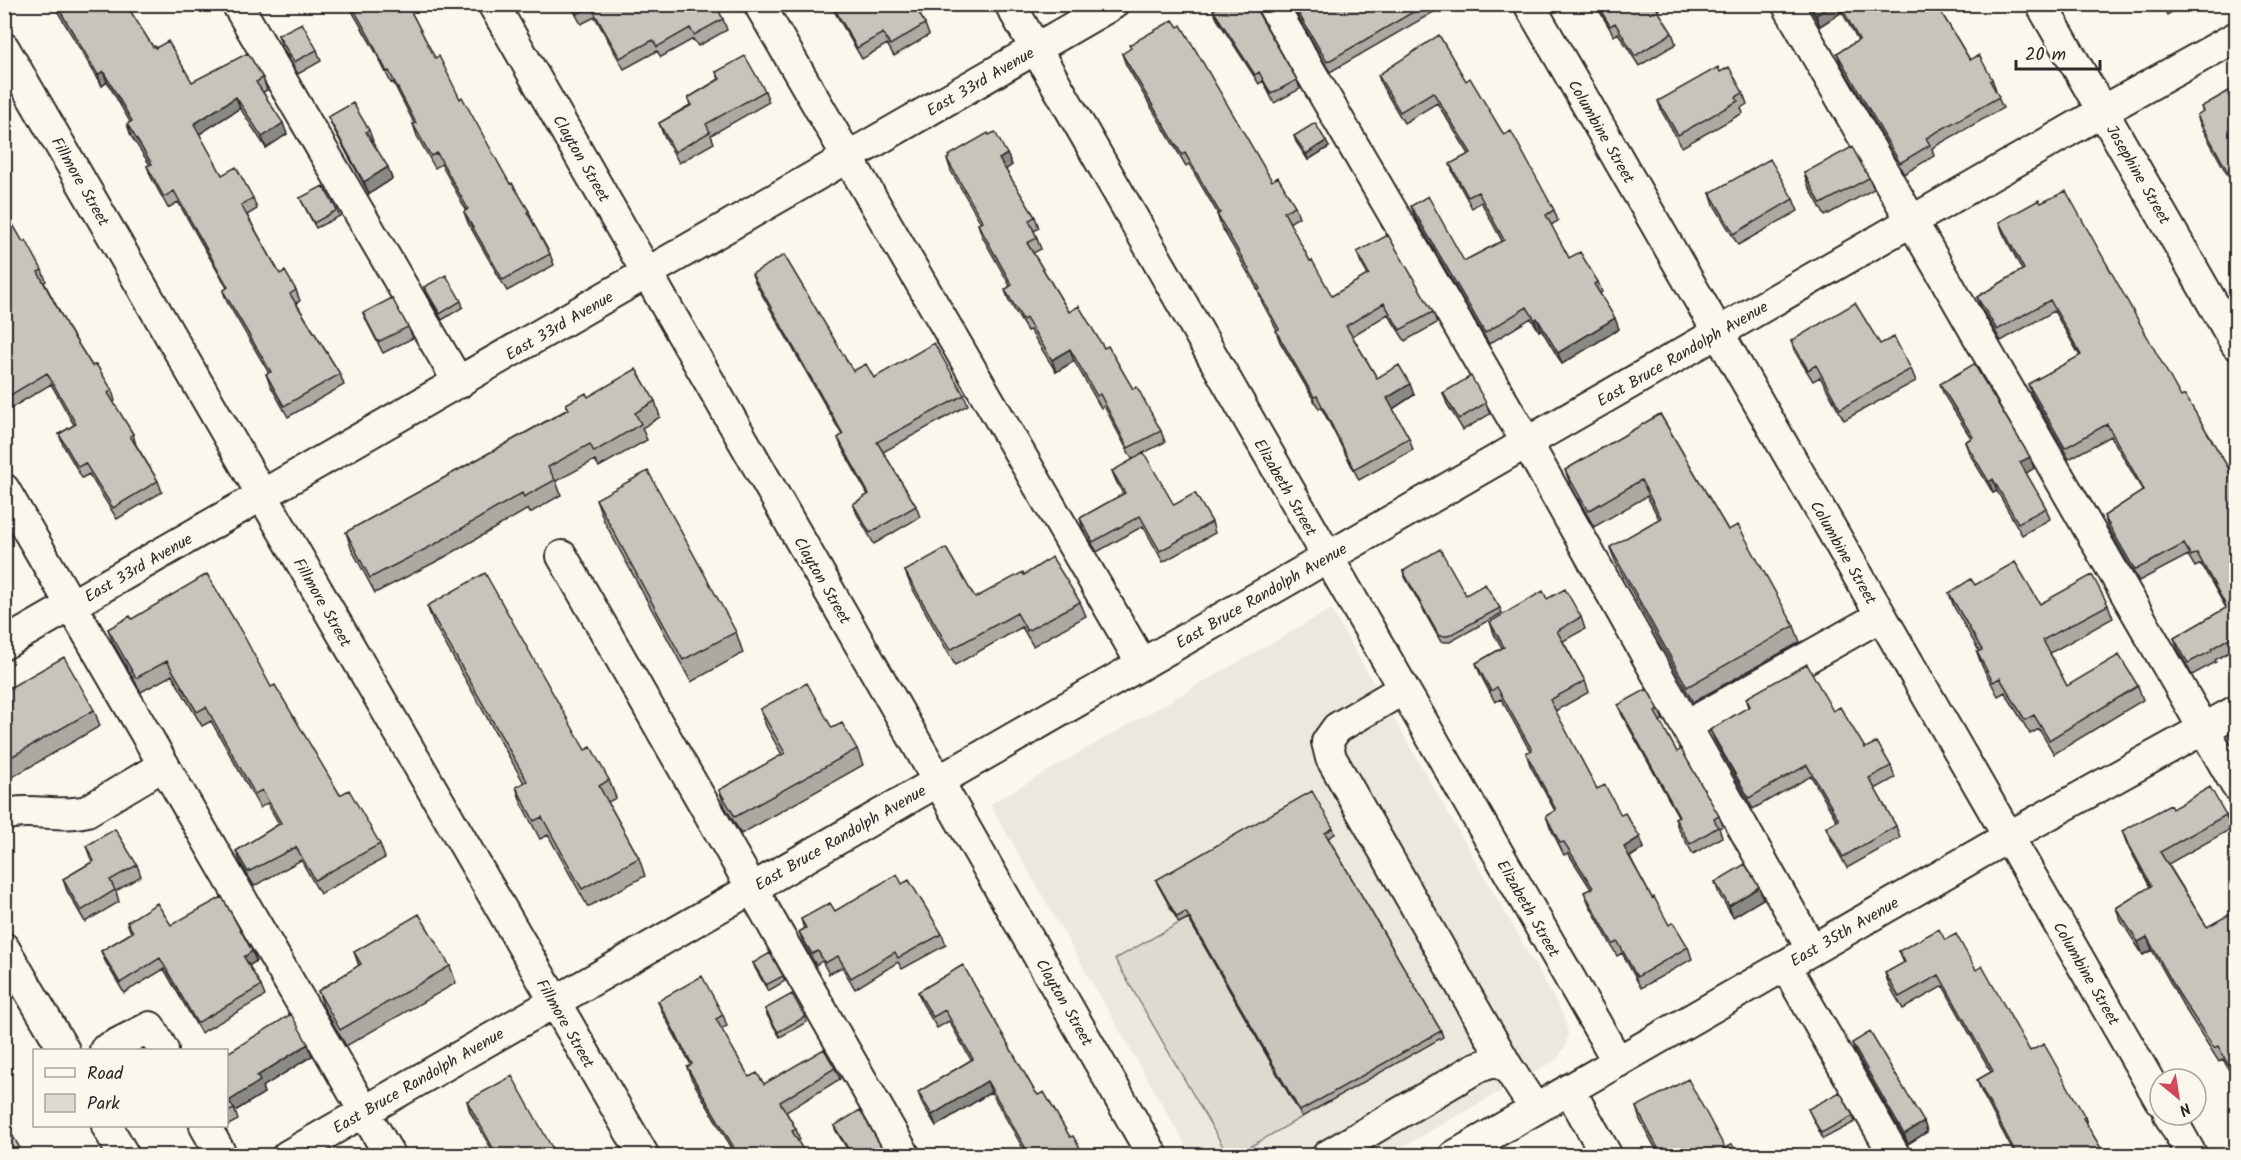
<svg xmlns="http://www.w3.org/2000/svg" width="2241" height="1160" font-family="Kalam,sans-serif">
	<rect width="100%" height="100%" fill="#fbf7ec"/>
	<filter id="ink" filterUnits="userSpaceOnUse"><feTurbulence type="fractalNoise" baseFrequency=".0167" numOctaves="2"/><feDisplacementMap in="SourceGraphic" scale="12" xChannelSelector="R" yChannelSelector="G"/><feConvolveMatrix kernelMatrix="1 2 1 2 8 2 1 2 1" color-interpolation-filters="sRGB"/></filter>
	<g filter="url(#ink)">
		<!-- built -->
		<path fill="#ebe8de" d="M1331,609L1562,1012L1568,1033L1566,1045L1557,1059L1388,1155H1191L990,804Z"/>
		<!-- park -->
		<path fill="#dddad0" stroke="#84827e" stroke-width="1.5" d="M1188,918L1302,1117L1236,1155H1228L1115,959Z"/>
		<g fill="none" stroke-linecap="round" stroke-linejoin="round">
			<!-- minor casing -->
			<g stroke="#2b2b2b" stroke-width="34">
				<path id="minor" d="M237,4L459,383
					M493,4L1153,1156
					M759,4L1142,664
					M1010,4L1618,1062
					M1271,4L1527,443L1812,950
					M1529,4L2160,1100
					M1787,4L2236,785
					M2041,4L2236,344
					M4,48L644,1156
					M4,489L390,1156
					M562,556L905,1156
					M4,644L1113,4
					M1403,689L1337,728L1327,742L1331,758L1507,1066
					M1686,726L1881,616
					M4,815C31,807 60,818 87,811L164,765
					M4,948L64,1050
					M1785,965L1895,1156
					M105,1050L150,1027L163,1050
					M1569,1089L1607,1156
					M2169,1115L2192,1156
					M107,1126L124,1156
					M205,1126L222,1156
					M287,1156L2103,111L2236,37
					M1327,1156L1476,1068L1493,1062L1507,1066L1535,1109
					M1454,1156L2008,837L2236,711"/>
			</g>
			<!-- minor -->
			<use href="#minor" stroke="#fbf7ec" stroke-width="30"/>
		</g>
		<!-- wall -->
		<path fill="#aba9a2" stroke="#2b2b2b" stroke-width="1.5" d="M54,4H127L128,9L153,47L156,48L192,82L263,78L267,90L263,92L287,134L266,148L240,108L199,134L222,175L253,198L257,209L247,215L280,274L296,290L300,301L296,303L340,374L344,385L288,417L270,385L266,374L269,373L227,302L223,291L227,288L178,202L168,208L151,177L147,166L150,165L131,136L127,124L130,122L107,82L102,86L56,9Z
			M348,4H407L435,58L510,184L529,211L533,223L550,254L554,265L507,291L468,223L464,212L466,210L441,164L435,168L417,136L413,124L414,123L393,82L391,83L374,49Z
			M570,4H715L723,19L727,30L698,46L693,39L661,57L657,51L624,69L595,17L581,24Z
			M830,4H914L925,24L929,35L894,56L887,44L862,59Z
			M1222,4H1254L1297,80L1300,89L1274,103L1263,81L1259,84L1217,19L1213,10Z
			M1291,4H1437L1439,9L1330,72Z
			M1597,4H1667L1657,10L1672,33L1676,44L1639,66L1618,33L1614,36L1600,12Z
			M1808,4H1936L1970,60L1992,79L1996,90L1995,91L2003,108L1932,148L1934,156L1904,174L1841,64L1837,53L1858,41L1842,12L1820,26Z
			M2161,4H2185L2167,15Z
			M278,35L317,50L321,61L298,74L282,47Z
			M1122,54L1272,181L1295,206L1299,217L1289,223L1310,261L1332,296L1368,275L1361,263L1357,252L1433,312L1437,323L1405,341L1388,314L1352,336L1377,378L1414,395L1393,409L1409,438L1413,450L1359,480L1321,407L1319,409L1280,342L1276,331L1277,330L1262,302L1258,290L1221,226L1217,214H1218L1189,164L1186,166L1126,65Z
			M716,72L765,91L769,102L711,135L714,143L679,163L663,134L659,123L690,105L688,98L719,79Z
			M1720,72L1743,93L1747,104L1741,108L1743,113L1682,147L1662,112L1658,101Z
			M1378,75L1466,81L1504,135L1554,210L1558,221L1551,225L1569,258L1598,282L1602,292L1600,293L1619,329L1562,364L1541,329L1539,331L1531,318L1489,344L1415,217L1411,206L1464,261L1502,241L1481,202L1472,208L1454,175L1450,164L1469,154L1437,103L1404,123L1382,86Z
			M2236,87V191L2201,126L2197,115L2203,112L2201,107Z
			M328,117L369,130L373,141L372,142L392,179L369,194L333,128Z
			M989,135L1007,154L1012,165L1005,169L1035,217L1039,228L1034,231L1041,249L1033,253L1069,312L1104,348L1133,389L1161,431L1165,442L1132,459L1104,406L1101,408L1074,361L1056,372L1030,330L1027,331L1009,301L1005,290L1010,286L982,236L978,224L981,223L951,171L947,159Z
			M1294,136L1329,147L1308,160L1296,142Z
			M1804,173L1869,178L1874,189L1825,216L1808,185Z
			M1710,193L1793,199L1798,211L1738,245L1714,205Z
			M300,198L337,210L340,216L316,228L303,204Z
			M4,209L23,242L42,270L46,281L44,282L67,326L92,366L112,390L115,401L113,402L133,434L136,445L158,481L162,492L117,519L89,474L82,478L63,445L59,434L74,425L51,384L6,411L7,414L4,416Z
			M1999,222L2181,397L2232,474L2236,485V648L2215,660L2216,662L2192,675L2178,649L2174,638L2226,608L2201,564L2195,567L2188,555L2139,581L2108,527L2104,516L2143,491L2111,436L2069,459L2032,395L2028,384L2080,356L2054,311L2001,341L1981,308L1977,297L2022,270L2003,233Z
			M752,274L853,371L874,378L964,395L968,405L883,452L916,506L920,517L874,544L857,514L853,504L868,495L842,448L838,438L842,435L756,284Z
			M424,287L461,301L463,307L442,320L426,293Z
			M363,313L408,327L413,338L383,353L368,324Z
			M1791,341L1880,344L1911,369L1916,381L1844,420L1820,377L1813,381L1795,352Z
			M1940,384L2034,468L2026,473L2046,508L2050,519L2022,535L1997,491L1993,493L1969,453L1965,442L1971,438L1944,395Z
			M1443,393L1486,403L1490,414L1463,430L1447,404Z
			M588,397L655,401L660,417L642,428L647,440L599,467L595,460L556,481L561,495L530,513L528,509L443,558L375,593L351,548L346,532L568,409L566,404Z
			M1660,414L1728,530L1794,626L1800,642L1693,702L1616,563L1610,548L1659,519L1647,496L1594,527L1571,486L1565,470Z
			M1112,471L1174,505L1212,522L1215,533L1163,562L1143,526L1097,552L1083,529L1080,518L1123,494L1116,481Z
			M596,499L736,632L743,653L691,682L604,521Z
			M905,571L975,598L1024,575L1080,602L1086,616L1033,646L1022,627L955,665L911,586Z
			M1403,571L1500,608L1502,613L1450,642H1441L1405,577Z
			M1975,585L2040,604L2108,605L2113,618L2050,653L2067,686H2138L2143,700L2054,754L2039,729L2030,734L2005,692L1998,696L1982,666L1977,652L1979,651L1954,607L1949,593Z
			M1547,599L1581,617L1585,629L1563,641L1585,681L1589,692L1555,711L1597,789L1621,815L1644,848L1630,857L1652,898L1669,925L1688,947L1692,959L1641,988L1622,953L1617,956L1589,904L1584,892L1591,889L1568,853L1564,855L1550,827L1546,816L1555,811L1530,765L1526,753L1530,751L1501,699L1495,702L1480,674L1476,663L1502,648L1494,634L1490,622Z
			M427,606L585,750L609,780L616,798L608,802L639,858L645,876L588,907L548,835L540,839L522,805L516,787L524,783L434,624Z
			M132,619L271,687L340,795L380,844L385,858L320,894L301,860L254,886L241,864L236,851L279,824L267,803L260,808L211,721L202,726L172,675L141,692L113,643L108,629Z
			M4,691L94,710L100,726L4,782Z
			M1746,698L1833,711L1865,748L1891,766L1895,778L1875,789L1896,826L1900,838L1847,868L1831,839L1826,827L1837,821L1811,776L1753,809L1715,741L1710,730L1749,707Z
			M1618,705L1659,710L1663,720L1660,721L1677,752L1719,816L1723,826L1719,828L1722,837L1693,854L1678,828L1675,818L1678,816L1622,715Z
			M760,709L832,728L857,749L863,765L741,834L725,807L719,790L782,755L766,726Z
			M2172,809L2226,815L2231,829L2168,864L2207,927L2236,921V1084L2223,1059L2219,1062L2184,1007L2152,950L2143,955L2121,921L2116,908L2150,887L2127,844L2122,831Z
			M1333,828L1335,834L1328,838L1441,1031L1443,1037L1302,1117L1188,918L1179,923L1158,885L1156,880Z
			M86,846L137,865L141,876L116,891L119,902L85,922L67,891L63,879L92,862Z
			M1715,882L1759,887L1763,899L1733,917L1719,894Z
			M902,884L942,934L946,945L902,969L898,962L855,989L842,967L829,974L822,961L816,965L803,942L799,932L804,929L801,919L835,911Z
			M127,922L171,925L252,951L256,961L249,966L261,986L265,996L201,1033L164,969L124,993L105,961L101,951L131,933Z
			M1945,940L1976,970L2030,1051L2085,1117L2089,1129L2105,1155H2015L1981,1091L1977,1080L1991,1072L1943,986L1903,1009L1889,985L1885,973L1904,963L1899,951Z
			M354,952L450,966L456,983L346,1046L324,1008L318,991L359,966Z
			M753,963L783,976L785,981L768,991L755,968Z
			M963,965L1034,1090L1070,1137L1027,1155L991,1092L936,1126L922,1103L918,1092L971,1060L949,1021L937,1028L922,1003L918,992Z
			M658,1001L723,1015L727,1026L721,1029L749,1077L764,1084L835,1068L840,1079L786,1112L796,1129L800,1140L798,1141L735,1154L691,1078L687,1067L691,1065L662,1012Z
			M765,1009L805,1017L807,1022L780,1037L767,1015Z
			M1852,1043L1924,1122L1927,1132L1908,1144L1855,1052Z
			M308,1044L312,1056L262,1087L264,1093L235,1111L238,1120L225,1127L224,1125H226V1054Z
			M467,1101L556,1155H495L470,1112Z
			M1636,1107L1725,1148L1738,1155H1659L1640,1120Z
			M1808,1109L1853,1116L1855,1122L1823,1139Z
			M834,1126L886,1155H851L836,1131Z"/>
		<!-- shaded-wall -->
		<path fill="#8b8984" stroke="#2b2b2b" stroke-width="1.5" d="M1833,4H1839L1842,12L1820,26L1816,15Z
			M103,71L107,82L102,86L98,75Z
			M236,97L240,108L198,135L194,124Z
			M283,123L287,134L266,148L262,137Z
			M1326,141L1329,147L1308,160L1306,154Z
			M1007,154L1012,165L1004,171L999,159Z
			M388,167L392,179L369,194L364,182Z
			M1537,318L1541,329L1539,331L1535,320Z
			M1615,318L1619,329L1562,364L1558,353Z
			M1070,349L1074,361L1056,372L1052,360Z
			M1410,384L1414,395L1391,410L1387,398Z
			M2030,457L2034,468L2025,474L2020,462Z
			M1993,479L1997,491L1993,493L1989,482Z
			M1640,837L1644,848L1628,858L1624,847Z
			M1759,887L1763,899L1733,917L1729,906Z
			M2147,937L2152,950L2143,955L2138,942Z
			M252,951L256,961L247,967L244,957Z
			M308,1044L312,1056L262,1087L264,1093L235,1111L229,1101L257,1076Z
			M987,1081L991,1092L936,1126L932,1115Z
			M1924,1122L1927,1132L1908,1144L1904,1134Z"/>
		<!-- building -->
		<path fill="#c7c4bc" stroke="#2b2b2b" stroke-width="1.5" d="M56,4H126L153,47L155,46L156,48L168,41L192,82L248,53L263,78L256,82L283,123L262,137L236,97L194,124L222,175L236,167L253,198L241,205L280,274L285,271L296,290L290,294L340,374L284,406L266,374L271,372L223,291L228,287L174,191L164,197L147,166L152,164L127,124L132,121L103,71L98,75Z
			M351,4H407L435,58L439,56L460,99L462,97L510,184L512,183L529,211L527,212L550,254L503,280L464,212L468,209L437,153L431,156L413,124L416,123L389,71L387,72L370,38Z
			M572,4H715L723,19L694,35L690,28L657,47L653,40L620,58L591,7L577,14Z
			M832,4H914L925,24L890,45L883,33L857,48Z
			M1223,4H1253L1297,80L1271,94L1259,72L1255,75L1213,10Z
			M1293,4H1427L1327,62Z
			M1597,4H1654L1672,33L1635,56L1615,23L1610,26Z
			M1809,4H1833L1816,15Z
			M1840,4H1936L1970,60L1979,55L1992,79L1990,81L1999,97L1926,138L1930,145L1900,163L1837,53L1859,40Z
			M1173,20L1178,27L1181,25L1272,181L1278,177L1295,206L1284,212L1310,261L1312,260L1332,296L1369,274L1357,252L1388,235L1433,312L1400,330L1384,303L1346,326L1377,378L1399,365L1410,384L1387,398L1409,438L1354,469L1317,396L1314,397L1276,331L1279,329L1258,291L1260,289L1217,214L1220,213L1185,153L1182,155L1122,54L1131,48L1129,45Z
			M302,23L317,50L294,62L278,35Z
			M1439,35L1466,81L1470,78L1504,135L1511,131L1554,210L1546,215L1569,258L1580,252L1598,282L1594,284L1615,318L1558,353L1537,318L1535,320L1527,307L1485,333L1411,206L1428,196L1464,261L1504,240L1478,192L1468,197L1450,164L1471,153L1433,92L1400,112L1378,75Z
			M745,56L765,91L706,124L710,132L675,152L659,123L692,105L688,98L720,79L716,72Z
			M1718,67L1720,72L1729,67L1743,93L1736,97L1738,101L1678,135L1658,101Z
			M2236,87V187L2197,115L2203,111L2201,107Z
			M353,103L369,130L366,132L388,167L364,182L328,117Z
			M1315,123L1326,141L1306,154L1294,136Z
			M995,132L1007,154L999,159L1035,217L1029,220L1037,238L1027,243L1069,312L1079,306L1104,348L1108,346L1133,389L1137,387L1161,431L1128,448L1100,394L1097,396L1070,349L1052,360L1026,318L1023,320L1005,290L1012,285L978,224L983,222L947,159L949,158L948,156L988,133L989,135Z
			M1852,147L1869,178L1821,204L1804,173Z
			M1770,159L1793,199L1734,234L1710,193Z
			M323,186L337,210L314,223L300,198Z
			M2066,191L2181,397L2185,395L2232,474L2231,475L2236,486V634L2211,649L2212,651L2188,663L2174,638L2226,608L2225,604L2197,553L2191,556L2184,544L2135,570L2104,516L2144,490L2107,424L2065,448L2028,384L2081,355L2050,300L1997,330L1977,297L2024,269L1999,222L2039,200L2041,203Z
			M4,209L23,242L26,240L42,270L38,272L67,326L92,366L96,364L112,390L108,393L133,434L130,436L158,481L113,508L85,463L78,467L59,434L76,424L47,373L4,399Z
			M784,255L853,371L866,364L874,378L934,343L964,395L877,442L916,506L870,533L853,504L869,494L838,438L843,434L752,274Z
			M446,275L461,301L440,314L424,287Z
			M392,298L408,327L378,342L363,313Z
			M1855,303L1880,344L1894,337L1911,369L1840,409L1816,365L1808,370L1791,341Z
			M1974,364L2030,457L2020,462L2046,508L2018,523L1993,479L1989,482L1965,442L1973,437L1940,384Z
			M636,369L655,401L635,413L641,424L594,452L590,444L548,467L555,480L524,497L522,493L437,543L370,578L346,532L569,409L566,404L586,393L588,397Z
			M1471,376L1486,403L1459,419L1443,393Z
			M1660,414L1728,530L1738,525L1794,626L1687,687L1610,547L1661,518L1641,480L1588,511L1565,470Z
			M1144,453L1174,505L1195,493L1212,522L1160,551L1140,516L1093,542L1080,518L1125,493L1112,471Z
			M648,471L736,632L683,660L596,499Z
			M946,548L975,598L1023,572L1024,575L1052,557L1080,602L1027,631L1017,613L950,650L905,571Z
			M1440,549L1466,595L1485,584L1500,608L1448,636H1439L1403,571Z
			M2015,562L2040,604L2092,575L2108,605L2043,640L2067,686L2119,655L2138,686L2049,740L2034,715L2025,720L2000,678L1993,682L1977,652L1982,650L1949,593L1971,579L1975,585Z
			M485,573L585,750L591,747L609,780L599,786L639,858L582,889L542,817L534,821L516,787L527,781L427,606Z
			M207,574L244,636L271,687L275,685L340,795L349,790L380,844L315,880L296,847L248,872L236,851L281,823L262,790L255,794L206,707L197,712L167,661L136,678L108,629L130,616L132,619Z
			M1565,589L1581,617L1557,631L1585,681L1550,700L1597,789L1605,785L1621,815L1625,813L1640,837L1624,847L1652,898L1654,897L1669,925L1673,922L1688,947L1637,977L1618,942L1613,944L1584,892L1593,888L1564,842L1560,843L1546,816L1556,810L1526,753L1532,750L1497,687L1491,691L1476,663L1504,647L1490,622L1543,591L1547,599Z
			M64,657L94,710L4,761V691Z
			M1807,664L1833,711L1840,707L1865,748L1877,742L1891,766L1869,778L1896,826L1843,857L1826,827L1839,820L1807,765L1749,798L1710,730L1750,706L1746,698Z
			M807,683L832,728L842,723L857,749L735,817L719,790L785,753L760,709Z
			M1647,689L1659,710L1655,712L1677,752L1681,749L1719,816L1714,819L1718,827L1690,844L1675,818L1679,816L1618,705Z
			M2210,787L2226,815L2160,852L2207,927L2232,913L2236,921V1079L2218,1046L2214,1048L2179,994L2147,937L2138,942L2116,908L2151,886L2122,831L2170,805L2172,809Z
			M1312,791L1333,828L1325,833L1441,1031L1300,1111L1186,912L1177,917L1156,880Z
			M115,829L137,865L110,880L115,890L81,911L63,879L94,861L86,846Z
			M1745,864L1759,887L1729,906L1715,882Z
			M897,874L902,884L909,880L942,934L898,958L895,952L851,978L838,956L825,963L818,951L812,954L799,932L806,928L801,919L830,903L835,911Z
			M222,897L252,951L244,957L261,986L197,1023L160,958L120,983L101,951L133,932L127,922L157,903L171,925Z
			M419,914L450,966L340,1030L318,991L361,964L354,952Z
			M1939,929L1945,940L1956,934L1976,970L1982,966L2030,1051L2044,1044L2085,1117L2083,1118L2105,1155H2017L1977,1080L1993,1071L1939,975L1899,997L1885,973L1905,962L1899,951Z
			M770,953L783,976L766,985L753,963Z
			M963,965L1034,1090L1038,1095L1044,1092L1070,1137L1073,1136L1084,1155H1026L1029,1154L987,1081L932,1115L918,1092L973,1059L945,1010L933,1017L918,992Z
			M702,976L723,1015L716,1019L749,1077L757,1073L764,1084L824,1049L835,1068L780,1102L796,1129L792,1131L806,1155H733L737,1153L687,1067L692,1064L658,1001Z
			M792,994L805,1017L778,1032L765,1009Z
			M291,1014L308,1044L257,1076L260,1081L229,1101L234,1109L226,1113V1054Z
			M1870,1032L1924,1122L1904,1134L1852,1043Z
			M512,1076L556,1155H497L467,1101Z
			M1688,1079L1725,1148L1732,1144L1738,1155H1665L1662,1151L1660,1152L1636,1107Z
			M1840,1092L1853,1116L1821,1133L1808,1109Z
			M860,1110L886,1155H852L834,1126Z
			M4,1122L14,1138L24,1155H4Z
			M1759,1149L1763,1155H1747Z"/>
	</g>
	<g text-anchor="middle" stroke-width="6" stroke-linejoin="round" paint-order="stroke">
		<!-- street labels -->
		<g font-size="16" fill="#2b2b2b" stroke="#fbf7ec">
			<text transform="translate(980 81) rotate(-30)" y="6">East 33rd Avenue</text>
			<text transform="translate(1602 131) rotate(60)" y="6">Columbine Street</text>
			<text transform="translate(582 158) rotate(60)" y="6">Clayton Street</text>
			<text transform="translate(2139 174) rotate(60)" y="6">Josephine Street</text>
			<text transform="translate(81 181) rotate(60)" y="6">Fillmore Street</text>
			<text transform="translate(559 325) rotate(-30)" y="6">East 33rd Avenue</text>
			<text transform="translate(1682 353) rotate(-30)" y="6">East Bruce Randolph Avenue</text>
			<text transform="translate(1286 487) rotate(60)" y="6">Elizabeth Street</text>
			<text transform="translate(1844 552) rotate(60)" y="6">Columbine Street</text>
			<text transform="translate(138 567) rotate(-30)" y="6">East 33rd Avenue</text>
			<text transform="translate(823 580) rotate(60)" y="6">Clayton Street</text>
			<text transform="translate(1261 595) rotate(-30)" y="6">East Bruce Randolph Avenue</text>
			<text transform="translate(323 602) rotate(60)" y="6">Fillmore Street</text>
			<text transform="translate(840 837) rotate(-30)" y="6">East Bruce Randolph Avenue</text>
			<text transform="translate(1529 908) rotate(60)" y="6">Elizabeth Street</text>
			<text transform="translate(1844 931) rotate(-30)" y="6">East 35th Avenue</text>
			<text transform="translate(2087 973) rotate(60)" y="6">Columbine Street</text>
			<text transform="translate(1065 1002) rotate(60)" y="6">Clayton Street</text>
			<text transform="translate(566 1023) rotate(60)" y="6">Fillmore Street</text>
			<text transform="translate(418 1080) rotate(-30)" y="6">East Bruce Randolph Avenue</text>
		</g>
	</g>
	<!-- margin -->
	<rect width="2241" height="1160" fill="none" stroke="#fbf7ec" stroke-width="24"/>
	<rect x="12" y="12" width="2217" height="1136" fill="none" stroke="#2b2b2b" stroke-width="2" filter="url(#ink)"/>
	<!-- legend -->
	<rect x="33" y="1049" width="195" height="78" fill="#fbf7ec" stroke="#a8a59f" stroke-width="1.5"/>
	<rect x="45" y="1068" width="30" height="9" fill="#fbf7ec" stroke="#a8a59f" stroke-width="1.5"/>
	<text x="87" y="1079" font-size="18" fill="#2b2b2b">Road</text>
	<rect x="45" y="1094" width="30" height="18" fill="#dddad0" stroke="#a8a59f" stroke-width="1.5"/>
	<text x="87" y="1109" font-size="18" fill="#2b2b2b">Park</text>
	<!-- north arrow -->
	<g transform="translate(2178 1097) rotate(150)"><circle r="28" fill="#fbf7ec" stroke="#a8a59f" stroke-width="1.5"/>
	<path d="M0-4.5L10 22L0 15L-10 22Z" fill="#d1495b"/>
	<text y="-9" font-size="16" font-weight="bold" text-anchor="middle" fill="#2b2b2b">N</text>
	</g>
	<!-- scale -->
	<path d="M2016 60v9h84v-9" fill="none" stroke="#2b2b2b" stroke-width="3"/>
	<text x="2025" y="60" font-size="18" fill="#2b2b2b" stroke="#fbf7ec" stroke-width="4.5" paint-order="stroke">20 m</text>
</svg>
